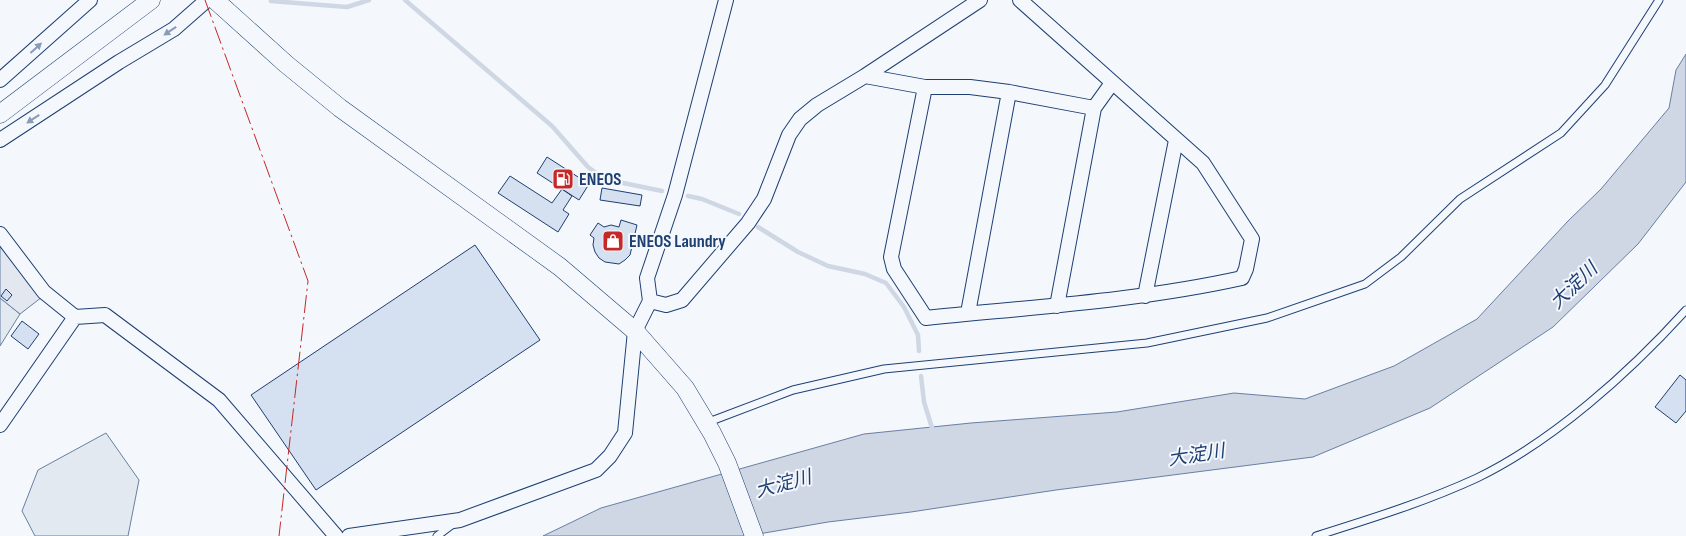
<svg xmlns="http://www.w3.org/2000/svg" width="1686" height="536" font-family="'Sofia Sans Condensed','Noto Sans JP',sans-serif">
	<rect width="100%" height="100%" fill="#f4f7fb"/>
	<!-- green -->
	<path fill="#e3e9f0" stroke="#687fa3" d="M0,298L20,314L0,346Z
		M106,433L139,480L128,536H35L22,511L38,470Z"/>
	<!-- parking -->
	<path fill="#e3e8f0" stroke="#687fa3" d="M0,246L42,297L20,314L0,298Z"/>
	<!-- water -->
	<path fill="#cfd7e4" stroke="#687fa3" d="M1686,54V182L1638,244L1553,327L1430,408L1313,457L1056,490L911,512L828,522L747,536H543L601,508L864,434L971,423L1117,412L1234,393L1305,399L1394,366L1477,319L1568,221L1601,189L1669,108L1676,70Z"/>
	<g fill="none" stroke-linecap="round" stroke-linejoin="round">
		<!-- stream -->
		<path stroke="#cfd7e4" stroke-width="4.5" d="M405,0L552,126L588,167L604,179L662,191
			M271,1L347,7L369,0
			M688,196L702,199L739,214
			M758,227L798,252L828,266L865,274L886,283L904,307L918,335L919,351
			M921,376L924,402L933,431"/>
	</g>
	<!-- building -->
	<path fill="#d5e0f0" stroke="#1d3f73" d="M547,157L589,184L579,200L537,173Z
		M510,176L552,203L562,189L572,196L563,210L569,214L558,232L498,193Z
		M602,188L642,195L640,206L600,200Z
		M621,220L637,225L630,255L625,260L619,264L605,262L599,258L595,252L593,245L594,238L590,235L598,223L604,227L611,225L619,227Z
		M475,245L540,340L316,490L251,395Z
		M6,289L12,295L7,301L1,296Z
		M22,321L39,334L28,349L11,336Z
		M1680,375L1686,380V411L1676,423L1655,407Z"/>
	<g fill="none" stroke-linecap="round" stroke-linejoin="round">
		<!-- service casing -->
		<g stroke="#1d3f73" stroke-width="9">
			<path id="service" d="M706,423L793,390L884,369L1147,343L1267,318L1365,284L1401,257L1460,199L1561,133L1605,85L1659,0
				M437,536L453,524
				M1316,536C1370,519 1425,502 1477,478C1553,441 1629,373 1686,310"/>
		</g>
		<!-- minor casing -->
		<g stroke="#1d3f73" stroke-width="16">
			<path id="minor" d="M865,76L925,87H970L1009,92L1094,108
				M0,80L90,0
				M925,87L891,257L894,269L926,318C1032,307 1138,301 1242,278L1246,269L1252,239L1203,163L1020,0
				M0,140L119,62L174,29L207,0
				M0,234L44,292L75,317L105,315L219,400L336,536
				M1145,296L1176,140
				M650,301L666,305L682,300L748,223L764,199L789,135L800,119L817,105L865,76L980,0
				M1057,306L1094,108L1112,83
				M968,313L1009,92
				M0,425L75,317
				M349,536L460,520L596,470L610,456L625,433L635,331L650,301L647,278L675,195L726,0"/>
		</g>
		<!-- tertiary casing -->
		<g stroke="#1d3f73" stroke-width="19">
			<path id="tertiary" d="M215,0L286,64L340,108L560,267L635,331L685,388L712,433L727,463L754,536
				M0,114L151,0"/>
		</g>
		<!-- service -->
		<use href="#service" stroke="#f4f7fb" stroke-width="7"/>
		<!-- minor -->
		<use href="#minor" stroke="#f4f7fb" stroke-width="14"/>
		<!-- tertiary -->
		<use href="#tertiary" stroke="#f4f7fb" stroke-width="18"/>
		<!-- power -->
		<path stroke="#c62828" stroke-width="1" stroke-dasharray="18 4 2.5 4" stroke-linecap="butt" d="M205,0L308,281L279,536"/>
	</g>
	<!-- one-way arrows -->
	<defs><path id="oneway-solid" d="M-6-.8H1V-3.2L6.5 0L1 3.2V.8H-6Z" transform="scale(1.25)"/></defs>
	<g fill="#889bb7">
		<use href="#oneway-solid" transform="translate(170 31) rotate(146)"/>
		<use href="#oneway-solid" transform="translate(36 48) rotate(-42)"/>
		<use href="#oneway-solid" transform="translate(33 119) rotate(147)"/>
	</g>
	<!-- icons -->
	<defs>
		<g id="fuel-square" transform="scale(1.125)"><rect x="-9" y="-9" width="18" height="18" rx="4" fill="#c62828" stroke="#f4f7fb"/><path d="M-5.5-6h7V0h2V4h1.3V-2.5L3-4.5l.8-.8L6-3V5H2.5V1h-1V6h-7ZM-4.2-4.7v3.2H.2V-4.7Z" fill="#fff"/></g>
		<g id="shop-square" transform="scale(1.125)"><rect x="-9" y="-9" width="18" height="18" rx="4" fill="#c62828" stroke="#f4f7fb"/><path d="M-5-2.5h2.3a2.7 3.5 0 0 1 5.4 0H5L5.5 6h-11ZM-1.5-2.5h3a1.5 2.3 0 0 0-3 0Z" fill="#fff"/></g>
	</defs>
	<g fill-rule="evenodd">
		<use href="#fuel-square" x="563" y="179"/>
		<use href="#shop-square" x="613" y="241"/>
	</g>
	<g text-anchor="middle" stroke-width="4" stroke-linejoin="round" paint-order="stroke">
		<!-- poi labels -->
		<g font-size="18" font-weight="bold" fill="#1d3f73" stroke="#f4f7fb" text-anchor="start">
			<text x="579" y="185">ENEOS</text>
			<text x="629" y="247">ENEOS Laundry</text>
		</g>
		<!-- water labels -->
		<g font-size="19" font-style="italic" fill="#1d3f73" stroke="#f4f7fb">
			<text transform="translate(1573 285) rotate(-44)" y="7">大淀川</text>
			<text transform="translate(1196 454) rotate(-9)" y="7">大淀川</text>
			<text transform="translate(783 483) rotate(-15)" y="7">大淀川</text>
		</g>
	</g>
</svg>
